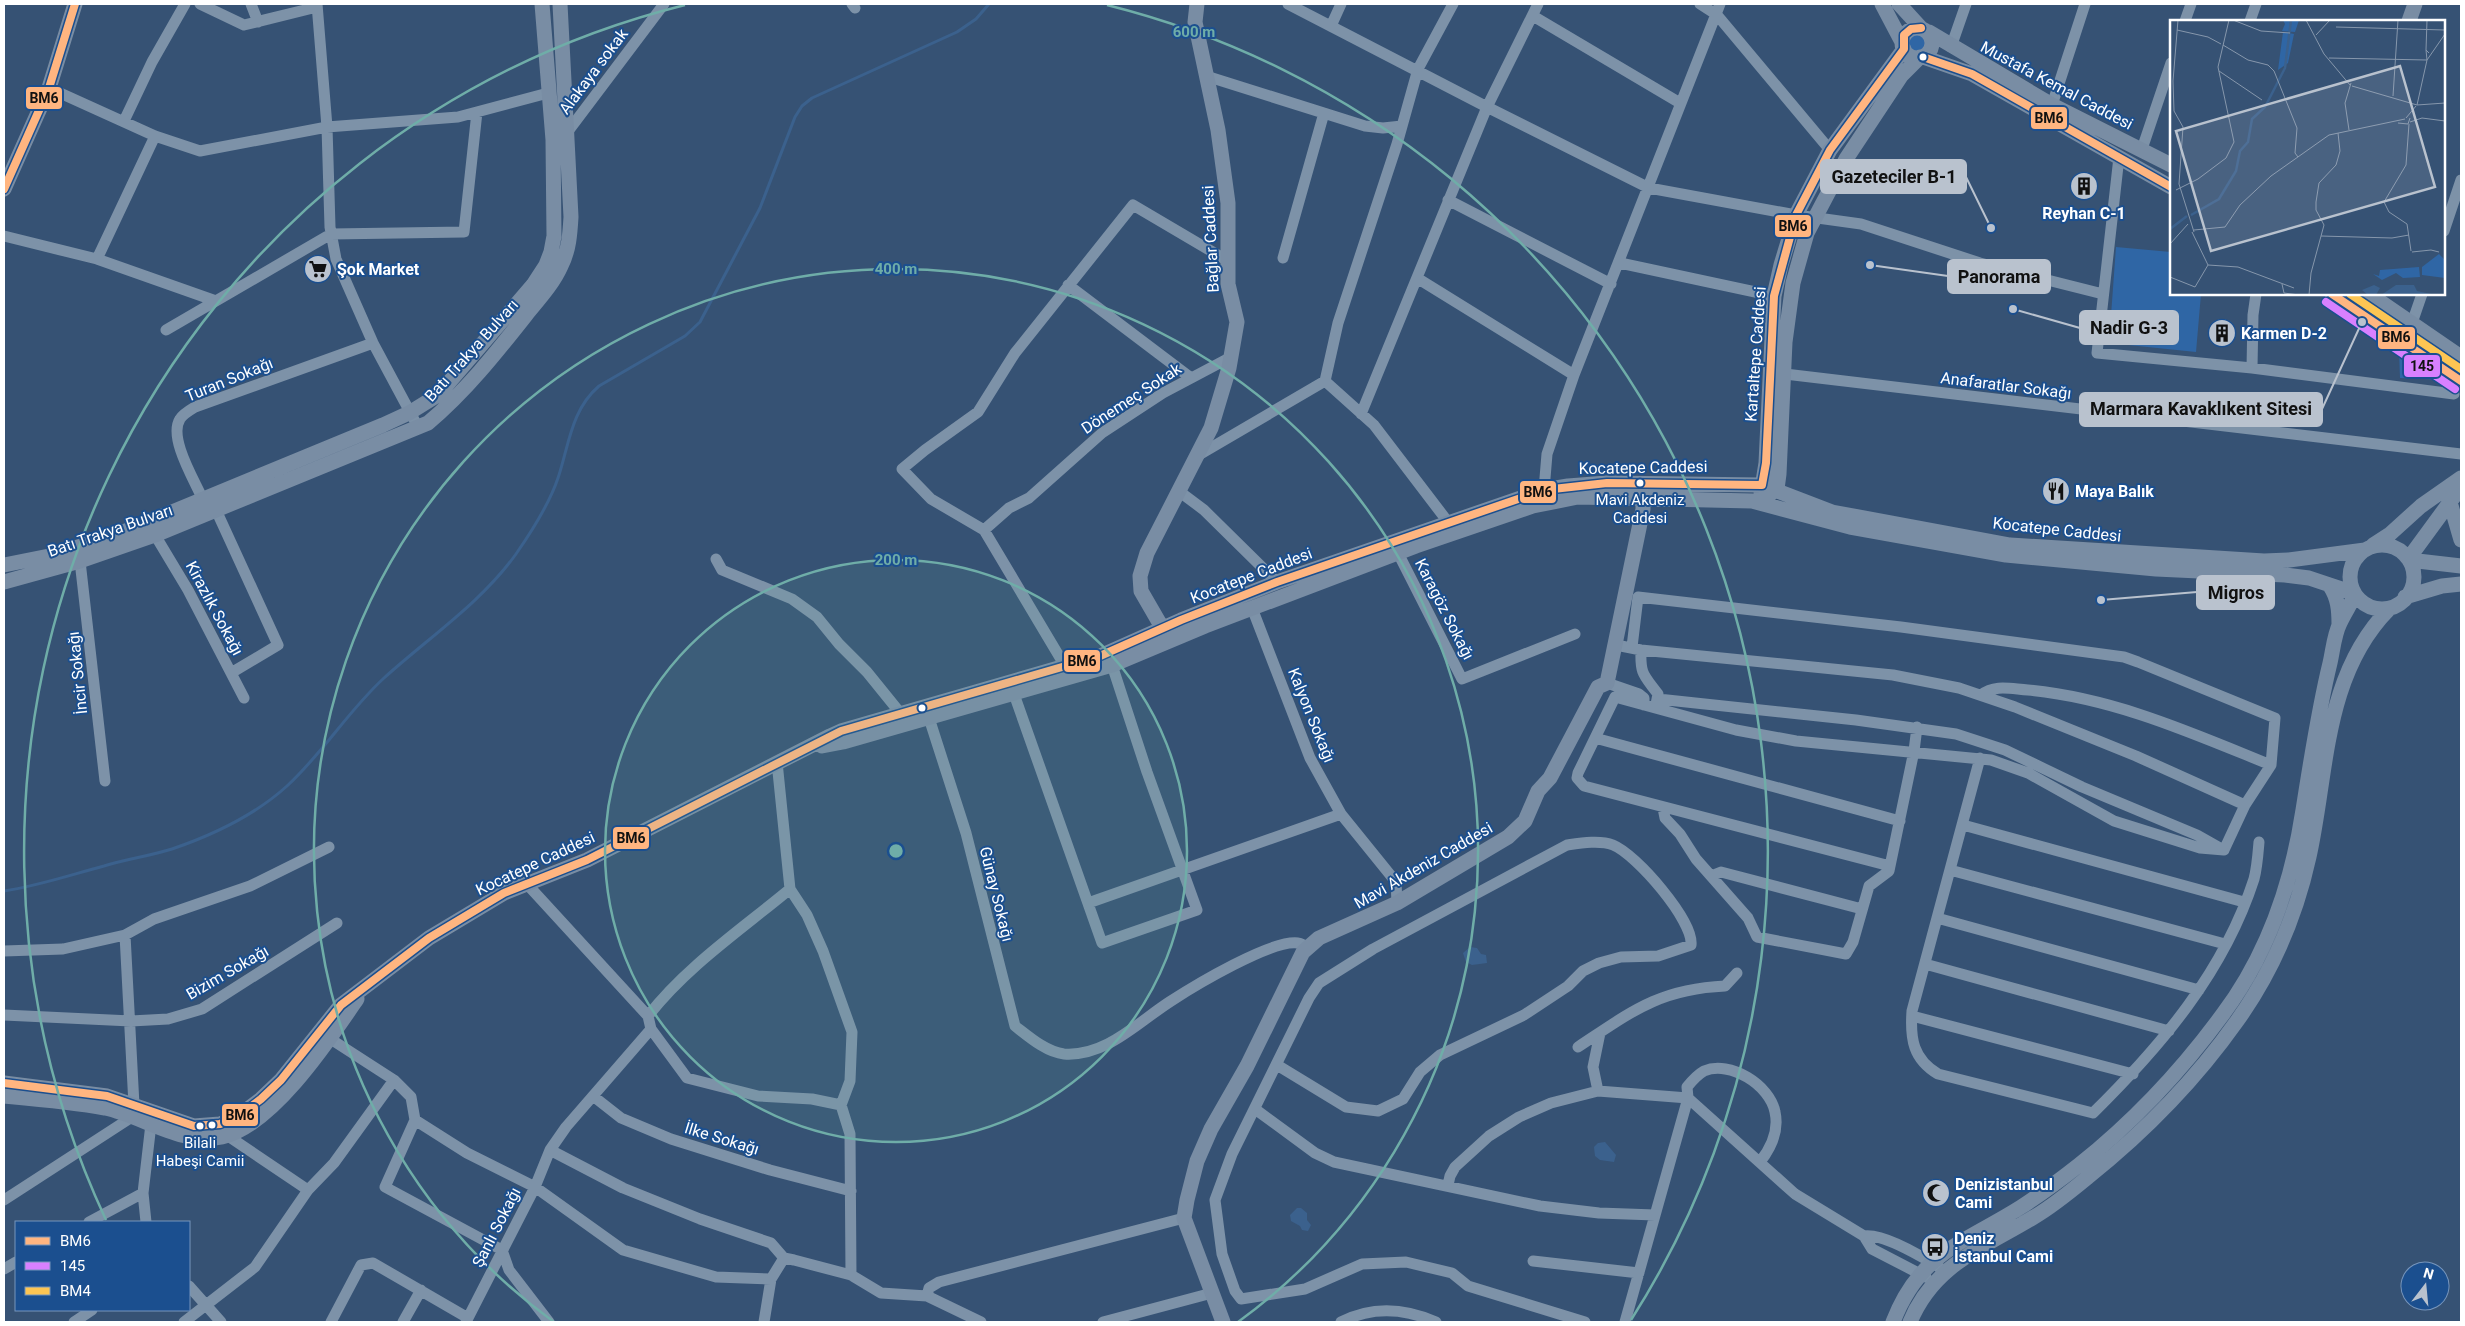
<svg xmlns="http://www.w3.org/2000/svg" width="2465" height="1326" font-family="Roboto,sans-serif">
	<rect width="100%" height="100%" fill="#365274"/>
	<!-- green -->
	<path fill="#2f66a5" d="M1908 42a10 10 0 1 1 20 0a10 10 0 1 1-20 0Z
		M2116,247L2171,252V294H2201L2196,352L2109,343Z
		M2399,348L2447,380L2400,378Z"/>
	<!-- water -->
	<path fill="#3b618d" d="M1470,947L1477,948L1481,954L1486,955L1487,963L1472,965L1466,962L1463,953Z
		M1605,1142L1616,1155L1614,1162L1600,1160L1595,1156L1594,1147L1598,1143Z
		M1297,1208H1301L1307,1213V1220L1311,1225L1308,1231L1302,1230L1300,1226L1291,1221L1290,1215Z"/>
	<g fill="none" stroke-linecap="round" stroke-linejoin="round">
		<!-- stream -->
		<path stroke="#3b618d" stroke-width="3" d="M4,891C38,886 70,875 104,866C126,859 150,856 172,849C213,835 255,815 287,786C323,753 348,711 384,678C428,638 481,603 516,554C532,531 549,505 558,478C569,445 571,410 599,386L685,336L700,322L760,208L795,117L802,106L812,98L957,32L976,19L989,4"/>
		<!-- street -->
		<path stroke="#7d92a8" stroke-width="11" d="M200,4L244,25L317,7
			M251,4L258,22
			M317,4L327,127L330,227L336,259L373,343L418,427
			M852,4L855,8
			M1288,4L1487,107L1649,188L1796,215L1861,224L1980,263L2103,294
			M1700,4L1717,15L1830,150
			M1533,16L1680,103
			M2185,21L2191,4
			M2250,21L2256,4
			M1331,26L1341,4
			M1951,47L1966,4
			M1206,76L1365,126L1383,128L1402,126
			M49,88L155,136L200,151L327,127L458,117L548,93
			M2052,105L2085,4
			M124,121L152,62L185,4
			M566,134L664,4
			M2142,149L2171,63
			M2119,157L2097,353L2252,368L2454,394
			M1448,200L1611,284
			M2444,231L2461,180
			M4,236L97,259L155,136
			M1283,258L1324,113
			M97,259L216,301
			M1620,263L1774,296
			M1417,278L1574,375
			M1068,285L1191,378
			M2412,323L2422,294
			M166,330L331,234L464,232L477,112
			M2252,368L2253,315L2256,294
			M1785,374L2461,454
			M1325,381L1338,323L1397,144L1418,69L1453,4
			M1361,414L1487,107L1538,4
			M1197,456L1325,381L1374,425L1448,522
			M1544,490L1547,454L1574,375L1720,4
			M1180,492L1204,510L1277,582
			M203,500C195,481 168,438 180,419C183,414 190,410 195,407L373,343
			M216,510L278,645L231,673
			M984,530L1009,508L1029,498L1102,433L1163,393L1231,357
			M155,535L188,590L244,698
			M1398,553L1462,679L1575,634
			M716,559L722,570L792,599L817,617L839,644L867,672L901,714
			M80,561L105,781
			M1252,608L1310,758L1341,814L1396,882L1397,903
			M1616,645L1641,650L1893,675L1959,688L2015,707L2136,756L2245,805
			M1632,647L1638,597L1901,627L2124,657L2138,662L2275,718L2271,765L2245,805L2224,850
			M1641,650C1640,675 1644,675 1658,694L1656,704
			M1065,666L984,530L931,499L902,469L925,450L978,412L1015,353L1133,205L1228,261
			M1607,683L1639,694L1644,698V705
			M1014,694L1102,943L1197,910L1147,772L1112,665
			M1981,695C1995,684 2011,689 2028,690C2114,698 2192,733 2271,765
			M1658,699L1856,720L1956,734L2005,750L2082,787L2197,835L2220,848
			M929,718L966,833L1015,1026C1028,1036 1046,1052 1064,1054C1106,1057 1138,1022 1171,1001C1194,986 1272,939 1298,943C1301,943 1305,946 1308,947
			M1595,738L1900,821
			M1980,758L1912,1011C1910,1039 1913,1059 1938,1074L2093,1113C2161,1046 2224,972 2254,879C2257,868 2258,854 2259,842
			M777,762L790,889L807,915L823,951L852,1032L850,1081L841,1105
			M1663,808L1665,818L1680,834L1696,859L1748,918L1757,937L1846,954L1853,942L1869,886L1889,871L1914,751L1917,727
			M1963,825L2244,902
			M1890,866L1584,786L1577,778L1578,773L1615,697L1736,730L1796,741L1991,760L2028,773L2114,821L2200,848L2224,850
			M1950,870L2225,944
			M1711,876L1721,872L1862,909
			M526,883L648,1016L651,1029L687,1078L758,1096L812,1099L841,1105L850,1134L851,1275
			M1087,900L1091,902L1341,814
			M1937,918L2199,990
			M4,951L63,949L125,935
			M1925,964L2169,1031
			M4,1015L131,1021L168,1019L202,1009L337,923
			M648,1016C687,966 742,929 790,889
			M1912,1016L2133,1074
			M651,1029L566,1127L550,1150L623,1188L700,1219L771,1243L784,1258
			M329,1038L394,1080L411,1097L415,1120L467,1153L535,1187L623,1250L716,1277L771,1279L764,1322
			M1578,1047C1631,1012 1659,989 1725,986L1737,973
			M1277,1065L1346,1107L1378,1111L1403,1099L1420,1072L1440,1055L1524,1015L1568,986L1583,971L1599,963L1621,957L1658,956L1691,945C1694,921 1636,854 1613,845C1600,840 1581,843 1567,845L1373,949L1319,983L1309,998L1232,1154L1215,1200L1222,1254L1235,1291L1241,1299L1305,1289L1362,1264L1406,1262L1452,1273L1468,1286L1585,1322
			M1598,1091L1593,1067L1600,1033
			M593,1096L621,1118L671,1139L770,1170L851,1191
			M134,1105L125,935L154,919L250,886L329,847
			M1255,1109L1315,1153L1334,1162L1540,1206L1599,1213L1655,1215
			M415,1120L385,1187L502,1250L509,1270L549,1322
			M228,1136L308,1190
			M1448,1185L1450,1176L1455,1167L1489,1136L1519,1117L1551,1103L1598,1091L1688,1098L1795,1194L1864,1236L1872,1249L1926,1277
			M4,1200L132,1117
			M89,1222L143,1193
			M146,1222L143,1193L151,1124
			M1864,1236C1884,1233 1928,1260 1945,1271
			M1533,1261L1639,1273
			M4,1269L16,1262
			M771,1279L784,1258L794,1260L851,1275L881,1293L927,1296L981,1322
			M189,1286L221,1322
			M927,1296L929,1288L939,1282L1184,1218
			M468,1318L535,1187L550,1150
			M74,1322L92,1310
			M184,1322L255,1267L308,1190L334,1163L394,1080
			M331,1322L361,1265L373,1263L468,1318L466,1322
			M403,1322L421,1290
			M1103,1322L1212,1293
			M1341,1322C1372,1306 1404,1308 1436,1322
			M1625,1322L1688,1098L1687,1087C1691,1082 1697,1075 1704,1071C1730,1060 1770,1085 1775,1112C1779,1130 1771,1148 1760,1162"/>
		<!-- secondary -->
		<path stroke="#798da4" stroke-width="15" d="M1882,4L1902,42
			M1899,4L1921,28
			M2409,21L2415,4
			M1902 43a15 15 0 1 1 30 0a15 15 0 1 1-30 0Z
			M1929,32L2052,105L2171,165
			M1923,57L1972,74L2171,187
			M4,189L49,88L75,4
			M2332,294L2461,381
			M2369,294L2461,357
			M1761,494L1766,463L1774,296L1781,265L1796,215L1830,150L1904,49
			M1769,495L1777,489L1779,474L1785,342L1793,283L1807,233L1846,159L1901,76L1920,57
			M2450,502L2461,540
			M2350 577a32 32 0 1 1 64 0a32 32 0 1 1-64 0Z
			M2373,545L2390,534L2421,506L2461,478
			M2409,558L2461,487
			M2409,560L2461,566
			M4,565L54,555L131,529L383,425L409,413L438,395L533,285L546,265L551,252L554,236L553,140L542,4
			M4,582L80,561L155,535L428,423C465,392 496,353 526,315C539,299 553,284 561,266C569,250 570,234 571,217L560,4
			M2330,586C2338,598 2339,610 2339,625
			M2405,597L2442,586L2461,584
			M1167,636L1141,591L1140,576L1147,553L1211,428L1229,368L1237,322L1228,284V203L1218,130L1195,22L1197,4
			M822,746L843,742L1112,665L1205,626L1416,546L1533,506L1578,497L1752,501L1850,527L2006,555L2156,569L2285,575L2309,578L2354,593
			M4,1083L107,1096L194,1126L220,1124L240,1115L261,1099L281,1080L341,1005L429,938L504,893L587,860L830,736L841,731L1100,656L1181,620L1277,582L1544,490L1568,486L1607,483L1762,485L1832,512L2010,545L2264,561L2289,560L2365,550
			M4,1096C37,1099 72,1102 105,1108C143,1116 182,1146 222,1137C272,1126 329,1040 357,999
			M1223,1322L1184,1218L1187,1200L1197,1161L1211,1129L1247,1066L1303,952L1319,938L1397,903L1508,837L1525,821L1538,791L1550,778L1598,687L1607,683L1643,509V490
			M1893,1322C1920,1252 1964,1243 2021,1207C2041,1194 2060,1180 2079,1165C2133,1122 2182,1070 2223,1014C2267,955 2292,882 2303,810C2311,760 2318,712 2330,663C2333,650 2334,635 2340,623C2344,614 2350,605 2355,595
			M1910,1322C1934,1264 1983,1248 2034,1217C2053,1206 2071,1191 2088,1177C2143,1133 2196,1079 2237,1021C2272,972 2296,916 2309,857C2328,772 2323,676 2389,609"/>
		<!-- bus-1 casing -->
		<g stroke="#1b4f8f" stroke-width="11">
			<path id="bus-1" d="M1923,57L1972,74L2171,187
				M4,189L49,88L75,4
				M2332,294L2461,381
				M4,1083L107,1096L194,1126L220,1124L240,1115L261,1099L281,1080L341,1005L429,938L504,893L587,860L841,731L1100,656L1181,620L1277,582L1544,490L1607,483L1762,485L1766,463L1774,296L1796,215L1830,150L1904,49V35L1911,29L1921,28"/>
		</g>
		<!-- bus-2 casing -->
		<g stroke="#1b4f8f" stroke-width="11">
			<path id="bus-2" d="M2326,302L2455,389"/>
		</g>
		<!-- bus-3 casing -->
		<g stroke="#1b4f8f" stroke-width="11">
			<path id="bus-3" d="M2350,294L2461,369"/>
		</g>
		<!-- bus-1 -->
		<use href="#bus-1" stroke="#ffb580" stroke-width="8"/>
		<!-- bus-2 -->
		<use href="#bus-2" stroke="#d880ff" stroke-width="8"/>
		<!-- bus-3 -->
		<use href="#bus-3" stroke="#fcc553" stroke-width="8"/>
	</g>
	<!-- distance rings -->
	<circle cx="896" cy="851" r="291" fill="#6fada8" fill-opacity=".12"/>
	<g fill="none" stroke="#6fada8" stroke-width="2.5">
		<circle cx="896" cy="851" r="291"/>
		<path d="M554 1322A582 582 0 1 1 1238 1322"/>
		<path d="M106 1220A872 872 0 0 1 685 5M1107 5A872 872 0 0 1 1631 1320"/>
	</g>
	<!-- icons -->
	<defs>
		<g id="building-disc" transform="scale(1.4375)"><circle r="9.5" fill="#b9c2ce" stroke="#1b4f8f"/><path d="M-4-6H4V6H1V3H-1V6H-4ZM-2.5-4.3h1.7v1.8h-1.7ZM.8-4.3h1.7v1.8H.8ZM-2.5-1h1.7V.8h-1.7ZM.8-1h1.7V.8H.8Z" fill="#111"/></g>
		<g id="supermarket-disc" transform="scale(1.4375)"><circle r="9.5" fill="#b9c2ce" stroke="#1b4f8f"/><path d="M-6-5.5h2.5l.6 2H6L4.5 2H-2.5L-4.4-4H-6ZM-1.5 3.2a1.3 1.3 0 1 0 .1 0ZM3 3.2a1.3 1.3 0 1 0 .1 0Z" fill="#111"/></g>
		<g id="restaurant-disc" transform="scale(1.4375)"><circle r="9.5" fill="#b9c2ce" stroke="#1b4f8f"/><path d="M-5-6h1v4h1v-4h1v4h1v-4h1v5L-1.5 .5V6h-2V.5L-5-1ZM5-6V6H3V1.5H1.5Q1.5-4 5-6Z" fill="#111"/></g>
		<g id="mosque-disc" transform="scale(1.4375)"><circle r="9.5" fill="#b9c2ce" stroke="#1b4f8f"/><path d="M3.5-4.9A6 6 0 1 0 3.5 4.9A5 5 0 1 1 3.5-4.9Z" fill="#111"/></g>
		<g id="bus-disc" transform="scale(1.4375)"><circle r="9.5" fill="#b9c2ce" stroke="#1b4f8f"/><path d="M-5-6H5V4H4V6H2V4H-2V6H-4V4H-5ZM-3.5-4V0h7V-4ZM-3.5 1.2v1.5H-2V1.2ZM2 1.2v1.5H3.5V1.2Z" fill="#111"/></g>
	</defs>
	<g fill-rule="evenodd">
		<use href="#building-disc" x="2084" y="186"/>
		<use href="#supermarket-disc" x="318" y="269"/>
		<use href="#building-disc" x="2222" y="333"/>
		<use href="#restaurant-disc" x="2056" y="491"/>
		<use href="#mosque-disc" x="1936" y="1193"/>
		<use href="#bus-disc" x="1935" y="1247"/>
	</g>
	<!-- markers -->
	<g fill="#fff" stroke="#1b4f8f" stroke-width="2">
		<circle cx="1923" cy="57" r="4.5"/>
		<circle cx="1640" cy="483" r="4.5"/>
		<circle cx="922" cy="708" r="4.5"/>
		<circle cx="212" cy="1125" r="4.5"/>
		<circle cx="200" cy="1126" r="4.5"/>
	</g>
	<g text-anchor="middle" stroke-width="4" stroke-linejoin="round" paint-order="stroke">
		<!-- bus labels -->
		<g font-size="15" fill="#fff" stroke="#1b4f8f">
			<text x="1640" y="505">Mavi Akdeniz<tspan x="1640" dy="18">Caddesi</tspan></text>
			<text x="200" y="1148">Bilali<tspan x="200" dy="18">Habeşi Camii</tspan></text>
		</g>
		<!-- street labels -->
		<g font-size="16" fill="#fff" stroke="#1b4f8f">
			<text transform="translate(593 71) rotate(-53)" y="6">Alakaya sokak</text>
			<text transform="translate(2057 85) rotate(28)" y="6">Mustafa Kemal Caddesi</text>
			<text transform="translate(1210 239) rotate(-93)" y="6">Bağlar Caddesi</text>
			<text transform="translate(471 350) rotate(-48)" y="6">Batı Trakya Bulvarı</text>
			<text transform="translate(1755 354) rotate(-86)" y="6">Kartaltepe Caddesi</text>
			<text transform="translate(229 379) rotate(-22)" y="6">Turan Sokağı</text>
			<text transform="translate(2006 385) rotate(7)" y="6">Anafaratlar Sokağı</text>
			<text transform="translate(1131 398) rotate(-33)" y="6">Dönemeç Sokak</text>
			<text transform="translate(1643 467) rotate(-1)" y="6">Kocatepe Caddesi</text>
			<text transform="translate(2057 529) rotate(6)" y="6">Kocatepe Caddesi</text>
			<text transform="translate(110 530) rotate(-19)" y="6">Batı Trakya Bulvarı</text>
			<text transform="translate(1251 575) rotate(-21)" y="6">Kocatepe Caddesi</text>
			<text transform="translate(215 608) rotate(62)" y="6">Kirazlık Sokağı</text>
			<text transform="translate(1445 609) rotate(63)" y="6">Karagöz Sokağı</text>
			<text transform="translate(77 673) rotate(-96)" y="6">İncir Sokağı</text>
			<text transform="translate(1312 715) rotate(68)" y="6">Kalyon Sokağı</text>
			<text transform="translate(535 863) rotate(-25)" y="6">Kocatepe Caddesi</text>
			<text transform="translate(1423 865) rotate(-30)" y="6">Mavi Akdeniz Caddesi</text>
			<text transform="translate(997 894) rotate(76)" y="6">Günay Sokağı</text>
			<text transform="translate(227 972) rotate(-30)" y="6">Bizim Sokağı</text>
			<text transform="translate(722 1138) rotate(17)" y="6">İlke Sokağı</text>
			<text transform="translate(496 1227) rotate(-63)" y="6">Şanlı Sokağı</text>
		</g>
		<!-- poi labels -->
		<g font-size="16" font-weight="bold" fill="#fff" stroke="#1b4f8f" text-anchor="start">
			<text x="2084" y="219" text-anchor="middle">Reyhan C-1</text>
			<text x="337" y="275">Şok Market</text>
			<text x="2241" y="339">Karmen D-2</text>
			<text x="2075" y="497">Maya Balık</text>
			<text x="1955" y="1190">Denizistanbul<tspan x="1955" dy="18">Cami</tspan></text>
			<text x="1954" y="1244">Deniz<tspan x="1954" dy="18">İstanbul Cami</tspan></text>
		</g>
	</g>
	<!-- overview -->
	<g transform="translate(2170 20)">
		<rect width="275" height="275" fill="#365274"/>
		<path d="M113,0H129L125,12L112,11L115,4ZM113,12L124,14L118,43L108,50ZM269,234L275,240V258L252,255V247ZM249,247L250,257L233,258L226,253L212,260L203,254L209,256L210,250Z" fill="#2f66a5"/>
		<path d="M204,265L210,268L206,275H198L192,270ZM226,265H244L247,271L266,275H211Z" fill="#3b618d"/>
		<path fill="none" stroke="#3b618d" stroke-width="2.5" d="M21,195L49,179L66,151L70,131L78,122L82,99L95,87L115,48L121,0M0,209L17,196"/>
		<path fill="none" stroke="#8697ac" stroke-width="1" d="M63,0L91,11L120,13M136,0L154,34L180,65M166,7L275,10M7,10L38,17L51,24M146,15L160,0M53,25L78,40L98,45L104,51L127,108L125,133L128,137M256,30L257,0M159,38L257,40L256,30L259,33M49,51L92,80M3,61L4,91L13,107L9,164M3,61L8,0M182,66L247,85L257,40L275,14M223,76L228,0M247,85L275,83M236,98L246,86M240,102L252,98L275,101M228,103L238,104L240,98M239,104L236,145L214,182L219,192L237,204L241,231M179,110L175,83L181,63M9,164L24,212M6,170L28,159L56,138L64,122L48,47L59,0M24,210L55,207L70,185L101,156L159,115L235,99M22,212L38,245L68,247L124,268M151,216L222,218L239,215M0,224L18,204M242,232L261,230L269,232M0,257L25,267L38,245M112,264L114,273L129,275M139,275L141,253L154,205L146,190V182L149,163L166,145L170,131L168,113"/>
		<path fill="#b9c2ce" fill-opacity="0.15" stroke="#b9c2ce" stroke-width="2.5" d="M230,46L265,167L41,231L6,111Z"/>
		<rect width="275" height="275" fill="none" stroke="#fff" stroke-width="2.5"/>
	</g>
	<circle cx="896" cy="851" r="8" fill="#6fada8" stroke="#1b4f8f" stroke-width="2.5"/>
	<g font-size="15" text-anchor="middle" font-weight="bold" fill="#6fada8" stroke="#1b4f8f" stroke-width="4" stroke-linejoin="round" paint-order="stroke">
		<text x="1194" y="37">600 m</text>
		<text x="896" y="274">400 m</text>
		<text x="896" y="565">200 m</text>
	</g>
	<!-- callouts -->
	<path fill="none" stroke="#b9c2ce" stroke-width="2" d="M1991 228L1966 177M1870 265L1948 276M2013 309L2080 328M2362 322L2322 409M2101 600L2197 592"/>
	<g fill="#b9c2ce" stroke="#1b4f8f" stroke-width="2">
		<circle cx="1991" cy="228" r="5"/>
		<circle cx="1870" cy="265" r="5"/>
		<circle cx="2013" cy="309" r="5"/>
		<circle cx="2362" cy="322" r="5"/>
		<circle cx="2101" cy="600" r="5"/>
	</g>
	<g fill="#b9c2ce" stroke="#b9c2ce" stroke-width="2">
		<rect x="1821" y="160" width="145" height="33" rx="5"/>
		<rect x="1948" y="260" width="102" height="33" rx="5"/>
		<rect x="2080" y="311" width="98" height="33" rx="5"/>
		<rect x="2080" y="393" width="242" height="33" rx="5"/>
		<rect x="2197" y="576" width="77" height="33" rx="5"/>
	</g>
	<g font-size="18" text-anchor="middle" font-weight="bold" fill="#111">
		<text x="1894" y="183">Gazeteciler B-1</text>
		<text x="1999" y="283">Panorama</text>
		<text x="2129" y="334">Nadir G-3</text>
		<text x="2201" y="415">Marmara Kavaklıkent Sitesi</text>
		<text x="2236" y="599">Migros</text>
	</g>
	<g stroke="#1b4f8f" stroke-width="2">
		<rect x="25" y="86" width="38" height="24" rx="5" fill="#ffb580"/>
		<rect x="2030" y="106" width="38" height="24" rx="5" fill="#ffb580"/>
		<rect x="1774" y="214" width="38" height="24" rx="5" fill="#ffb580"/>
		<rect x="2377" y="326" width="39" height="24" rx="5" fill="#ffb580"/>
		<rect x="2403" y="354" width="38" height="24" rx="5" fill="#d880ff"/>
		<rect x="1519" y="480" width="38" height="24" rx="5" fill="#ffb580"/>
		<rect x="1063" y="649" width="38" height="24" rx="5" fill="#ffb580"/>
		<rect x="612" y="826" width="38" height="24" rx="5" fill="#ffb580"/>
		<rect x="221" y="1103" width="38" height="24" rx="5" fill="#ffb580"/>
	</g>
	<g font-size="14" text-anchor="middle" font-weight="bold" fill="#111">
		<text x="44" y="103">BM6</text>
		<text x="2049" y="123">BM6</text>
		<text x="1793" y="231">BM6</text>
		<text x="2396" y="342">BM6</text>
		<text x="2422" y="371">145</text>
		<text x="1538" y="497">BM6</text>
		<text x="1082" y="666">BM6</text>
		<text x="631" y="843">BM6</text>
		<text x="240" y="1120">BM6</text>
	</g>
	<!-- border -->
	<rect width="2465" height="1326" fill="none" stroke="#ffffff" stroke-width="10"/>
	<!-- legend -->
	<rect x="15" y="1221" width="175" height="90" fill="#1b4f8f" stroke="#7695bc"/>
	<rect x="25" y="1237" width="25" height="8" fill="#ffb580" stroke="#7695bc"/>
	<text x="60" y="1246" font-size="15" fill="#ffffff">BM6</text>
	<rect x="25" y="1262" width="25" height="8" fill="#d880ff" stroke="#7695bc"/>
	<text x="60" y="1271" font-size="15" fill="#ffffff">145</text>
	<rect x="25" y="1287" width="25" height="8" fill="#fcc553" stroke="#7695bc"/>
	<text x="60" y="1296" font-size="15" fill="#ffffff">BM4</text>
	<!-- north arrow -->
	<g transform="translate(2425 1286) rotate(16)"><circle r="24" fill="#1b4f8f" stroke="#7695bc"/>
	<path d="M0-4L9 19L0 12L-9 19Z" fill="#b9c2ce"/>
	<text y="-8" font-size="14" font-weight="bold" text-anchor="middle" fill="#ffffff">N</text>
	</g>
</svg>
